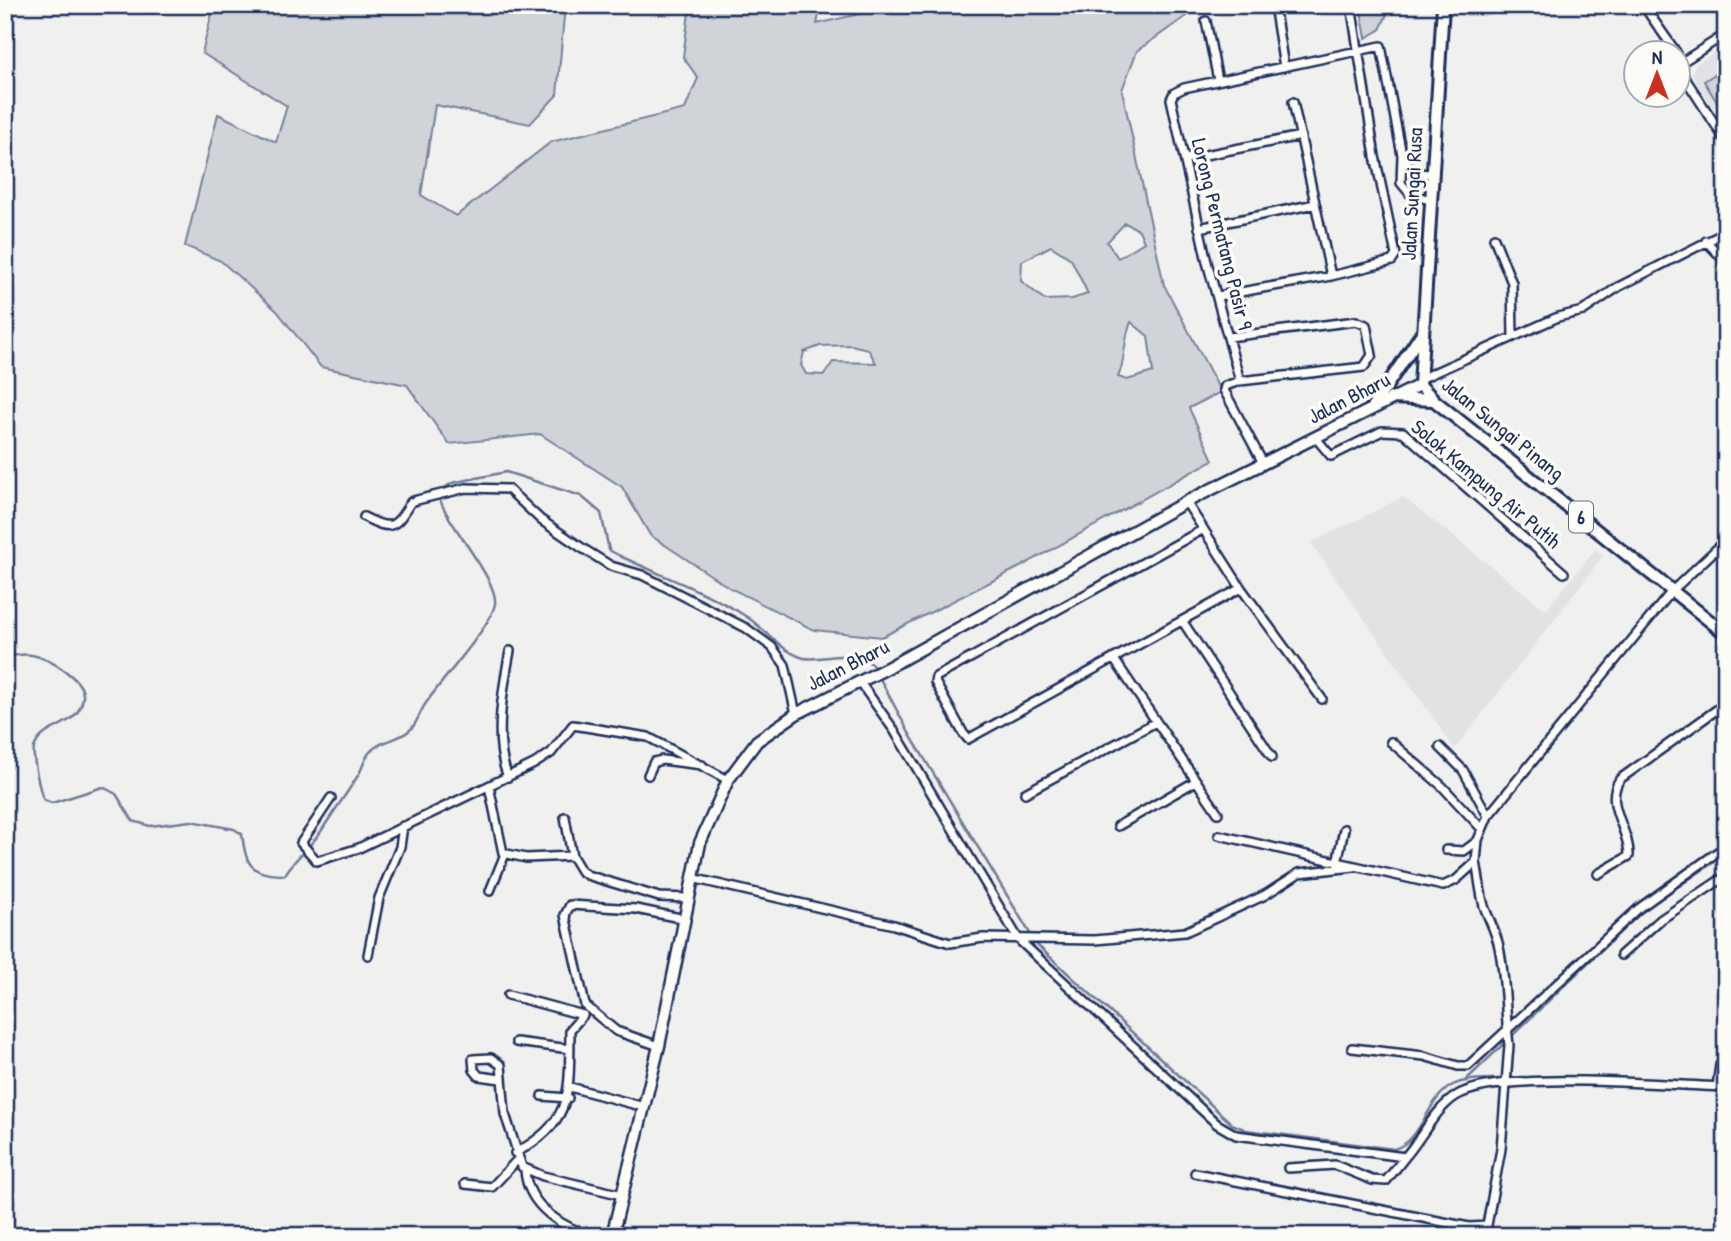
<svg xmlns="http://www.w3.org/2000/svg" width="1731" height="1241" font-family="'Patrick Hand',sans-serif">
	<rect width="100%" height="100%" fill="#f0f0ee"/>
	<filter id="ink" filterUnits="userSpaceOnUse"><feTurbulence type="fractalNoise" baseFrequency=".0143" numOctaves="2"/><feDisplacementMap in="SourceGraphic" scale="14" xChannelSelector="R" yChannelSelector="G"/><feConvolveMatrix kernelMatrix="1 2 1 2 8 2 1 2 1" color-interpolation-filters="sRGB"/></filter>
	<g filter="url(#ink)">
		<!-- built -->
		<path fill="#e0e2e3" d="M1726,45V129L1692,75L1695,65Z
			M1403,497L1546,610L1596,549L1603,556L1455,749L1311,543Z"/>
		<!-- green -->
		<path fill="#d0d3d8" stroke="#76819b" stroke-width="2" fill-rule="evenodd" d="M214,5H565L557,95L530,124L435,105L421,195L456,216L551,142L685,109L698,78L683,57L690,5H821L817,24L897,5H1202L1137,51L1122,90L1164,285L1221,392L1189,408L1213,460L1020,567L882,637L814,630L730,588L650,535L622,487L540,434L449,444L407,385L321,367L277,311L221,261L185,246L218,114L276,142L287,106L202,53ZM1125,223L1139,230L1144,242L1118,258L1107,242ZM1051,246L1071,259L1088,294L1072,299L1045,300L1021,281L1022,261ZM1131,322L1148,336L1153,372L1127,380L1118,377C1126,360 1123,340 1131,322ZM851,345L868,349L876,363L833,362L824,375L806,374L801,365L804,352L820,346Z
			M1360,5H1391L1380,30L1366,38Z
			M1726,67V117L1704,81Z"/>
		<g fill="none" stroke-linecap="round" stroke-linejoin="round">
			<!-- stream -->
			<path stroke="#6f7b97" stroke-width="2.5" d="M5,657C14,656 23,653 32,655C48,658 85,679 83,697C79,730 43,722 34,748C32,754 40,794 44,800L52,803L103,787L116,794L133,821L150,826L191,821L234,829L242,834C246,866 251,875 285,875C294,858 311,847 322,830C333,812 346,795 357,777C362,770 364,760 369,753C379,740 398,741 410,730C417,724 420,711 426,703C443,678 490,628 495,604C499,579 439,515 438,492L452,483L506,472L581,496L601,513L609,550L620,556C662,576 708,592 747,617C765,629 783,653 804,658C825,662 862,644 875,669
				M878,675L909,733L1037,945L1232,1124L1246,1130L1394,1149C1422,1141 1425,1102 1451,1086C1468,1076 1497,1080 1516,1079
				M1554,1078L1726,1083
				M1465,1081L1641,912L1726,854"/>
			<!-- street casing -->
			<g stroke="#1b2f5e" stroke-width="12">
				<path id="street" d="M1274,5L1284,67
					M1643,5L1676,52
					M1681,5L1686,9L1691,5
					M1206,21L1218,80
					M1682,62L1681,72L1726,141
					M1682,62L1726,34
					M1293,102L1331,276
					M1402,155L1401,183L1411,195L1431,200
					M1185,159L1301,136
					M1199,228L1315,204
					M1494,238L1512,283L1513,337
					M1706,241L1726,262
					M1218,296L1331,276L1392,261L1396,255L1375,156L1351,5
					M1229,337L1356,321L1366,325L1372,355L1364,367L1240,381L1225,386L1224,390L1263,463
					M1420,379L1558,317L1583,311L1618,287L1726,232
					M1240,381L1207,262L1171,99L1174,93L1184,88L1381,46L1402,155L1414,173L1433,174
					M1315,437L1331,456L1382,431L1403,432L1564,573
					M1186,502L1241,588L1322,699
					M364,517C393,532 395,527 411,502L417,500L466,488L508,489L541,520L582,548L611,566L642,575L746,628L772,647L785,665L796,714
					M1202,530L936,677L935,682L963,733L968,739L1241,588
					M1183,622L1272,757
					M1114,659L1218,813
					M859,681L894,730L1019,940L1217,1124L1236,1135L1405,1157C1421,1139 1435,1109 1456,1096C1498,1069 1670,1086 1726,1087
					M1391,742L1442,786L1481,828
					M1440,747L1463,770L1488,816
					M648,775L654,762L662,760L702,765
					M508,777C493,742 503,688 510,651
					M489,786L503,853L526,858L572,856L581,871L587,875L659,897L688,898
					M1025,793L1156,722
					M331,798L301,843L317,861L359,848L534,764L551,753L573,725L648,737L728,780
					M565,817L572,856
					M1118,826L1196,781
					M1219,835L1443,886L1456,880L1476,862L1478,840L1488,816L1672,591L1726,540
					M1446,850L1464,851L1476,842
					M1476,862C1479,876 1480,892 1484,906C1489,920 1496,932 1499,947C1506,980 1505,1012 1509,1045L1501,1149L1485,1236
					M1337,863L1344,829
					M1598,874L1629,856C1630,829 1603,804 1620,779L1726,703
					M692,878L894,925L950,943L983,938L1095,940L1185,932L1265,895L1299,873L1354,867
					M490,891L505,854
					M368,955L379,898L400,847L403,826
					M1621,955L1660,920L1726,876
					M508,995L583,1015
					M516,1042L570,1049
					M659,1046L616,1031L585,1005L565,915L570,905L636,909L685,919
					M1352,1048L1424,1056L1458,1066H1468L1638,909L1726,846
					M501,1079L479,1076L474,1070L473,1059L491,1058L501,1065L505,1114L522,1167L543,1176L622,1195
					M570,1087L644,1107
					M1717,1087L1720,1065L1726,1056
					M542,1096L568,1098
					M515,1153C575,1122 569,1089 570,1030L583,1015
					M1288,1168L1335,1165L1372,1180L1386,1181L1405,1157
					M525,1170C527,1206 564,1230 596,1236
					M1195,1173L1469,1227L1487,1226
					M465,1184L492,1187L518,1159
					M1725,1236L1726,1224"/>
			</g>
			<!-- secondary casing -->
			<g stroke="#1b2f5e" stroke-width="15">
				<path id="secondary" d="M612,1236L659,1046L700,843L728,780L757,741L796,714L887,668L1186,502L1420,385"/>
			</g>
			<!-- primary casing -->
			<g stroke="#1b2f5e" stroke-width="16">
				<path id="primary" d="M1443,5L1420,385L1435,401L1726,634
					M1391,398L1433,400
					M1371,409L1422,333"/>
			</g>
			<!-- street -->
			<use href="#street" stroke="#fdfcf7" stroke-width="7"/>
			<!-- secondary -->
			<use href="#secondary" stroke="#fdfcf7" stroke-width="10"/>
			<!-- primary -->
			<use href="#primary" stroke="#fdfcf7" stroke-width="10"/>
		</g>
	</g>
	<g text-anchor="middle" stroke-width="7" stroke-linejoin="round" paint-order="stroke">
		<!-- shield labels -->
		<rect fill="#fdfcf7" stroke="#5f6c8c" stroke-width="2" x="1569" y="501.5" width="24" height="31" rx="5"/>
		<g font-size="19" font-weight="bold" fill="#1b2f5e">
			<text x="1581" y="524">6</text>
		</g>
		<!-- street labels -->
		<g font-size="21" fill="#1b2f5e" stroke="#fdfcf7">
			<text transform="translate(1412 194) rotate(-87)" y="7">Jalan Sungai Rusa</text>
			<text transform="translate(1222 234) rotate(76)" y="7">Lorong Permatang Pasir 9</text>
			<text transform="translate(1349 398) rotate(-27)" y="7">Jalan Bharu</text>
			<text transform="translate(1503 429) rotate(39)" y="7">Jalan Sungai Pinang</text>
			<text transform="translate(1486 484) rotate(40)" y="7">Solok Kampung Air Putih</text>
			<text transform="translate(848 665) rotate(-27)" y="7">Jalan Bharu</text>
		</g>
	</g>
	<!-- margin -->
	<rect width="1731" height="1241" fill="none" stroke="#fdfcf7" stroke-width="28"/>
	<rect x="14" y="14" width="1703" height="1213" fill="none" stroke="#1b2f5e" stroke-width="2.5" filter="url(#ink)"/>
	<!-- north arrow -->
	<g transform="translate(1657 74)"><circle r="33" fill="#fdfcf7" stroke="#a3aaba" stroke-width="2"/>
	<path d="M0-5L12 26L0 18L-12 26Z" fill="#c8321e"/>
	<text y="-10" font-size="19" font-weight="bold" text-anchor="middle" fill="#1b2f5e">N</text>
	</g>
</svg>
